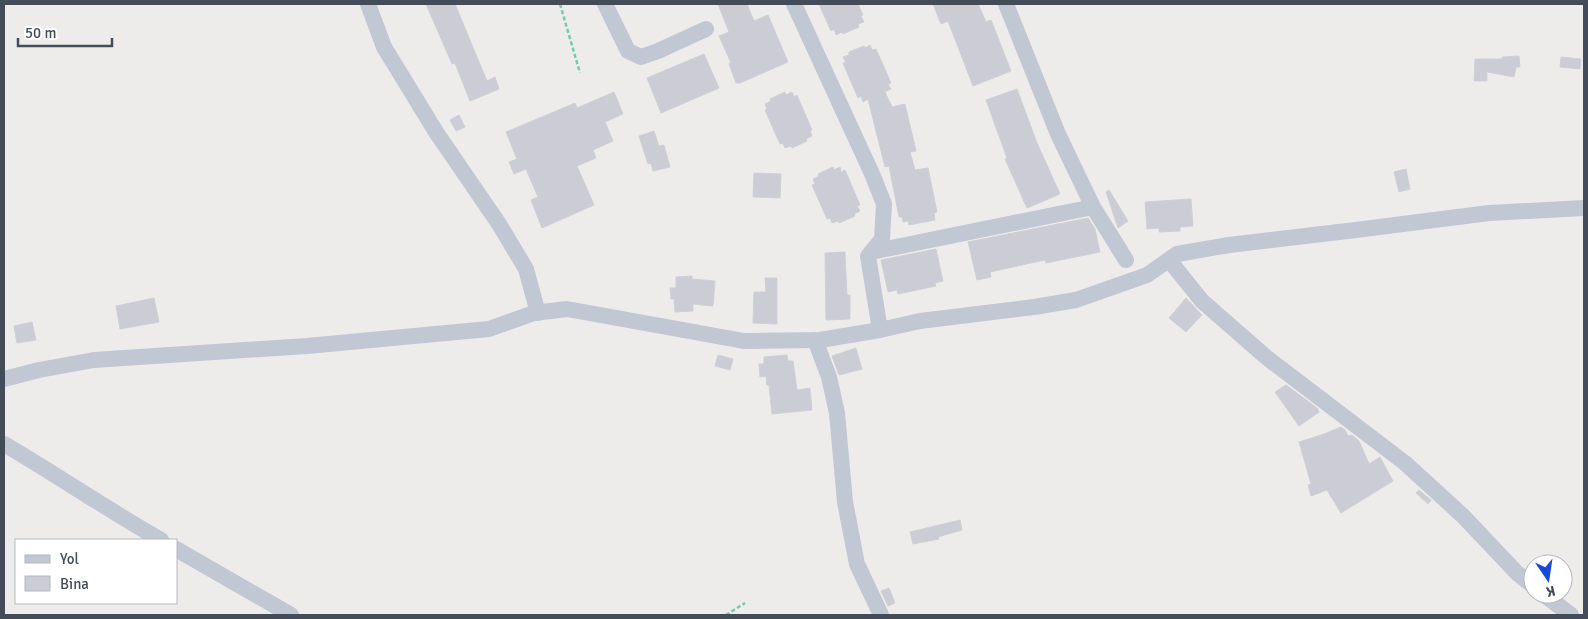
<svg xmlns="http://www.w3.org/2000/svg" width="1588" height="619" font-family="Signika,sans-serif">
	<rect width="100%" height="100%" fill="#eeeceb"/>
	<!-- building -->
	<path fill="#cbccd4" stroke="#cfd0d7" d="M426,4H455L487,81L495,77L499,89L470,101L455,63L452,64Z
		M718,4H747L754,21L768,15L788,62L740,83H736L729,64L731,63L719,36L729,32Z
		M819,4H858L863,15L861,16L864,22L858,24L859,27L843,34L842,32L836,35L834,29L831,31Z
		M933,4H978L986,22L991,20L1011,71L973,86L948,21L941,24Z
		M870,45L872,50L876,49L891,83L888,84L891,89L885,92L892,107L905,104L916,151L910,152L915,170L928,168L937,212L934,213L935,220L909,225L908,221L903,222L902,217H899L889,166L885,167L868,99L863,102L861,96L858,98L843,63L846,62L843,57L849,55V52L864,46L865,48Z
		M704,54L719,88L661,113L647,78Z
		M1519,56L1520,67H1516L1514,77L1487,72V81H1474L1475,59H1502V57Z
		M1561,57L1581,59L1580,69L1560,67Z
		M1017,89L1037,143L1060,194L1027,208L1005,159L1007,158L986,100Z
		M614,92L623,114L605,122L613,141L593,150L596,158L577,166L594,205L542,228L531,200L538,197L526,169L514,174L509,162L517,159L506,132L575,103L577,108Z
		M785,92L786,95L792,92L794,97L797,95L812,130L810,131L812,136L806,139L807,141L792,148L791,146L785,148L783,143L780,144L765,110L767,109L765,104L771,101L770,99Z
		M459,115L465,127L456,131L450,120Z
		M654,131L659,146L664,145L670,167L653,171L651,163L648,164L639,136Z
		M833,167L834,170L840,167L841,172L845,170L860,205L857,206L860,211L854,214L855,216L839,223L838,221L832,223L830,218L827,219L812,185L815,184L813,179L819,176L818,174Z
		M1406,169L1410,189L1399,192L1394,172Z
		M754,173L781,174L780,198L753,197Z
		M1109,190L1128,221L1118,228L1106,192Z
		M1191,199L1193,226L1180,227V231L1159,232V228L1147,229L1145,202Z
		M1088,218L1095,229L1100,252L1046,263L1045,260L990,272L991,277L977,280L968,242Z
		M936,249L943,281L935,283L936,286L898,294L897,290L888,292L881,260Z
		M845,252L847,295H850V319L826,320L825,253Z
		M692,276V279L715,281L713,306L693,304V311L675,312L674,299H671L670,288H676V277Z
		M765,278H777V324L753,323L754,292H766Z
		M154,298L159,322L120,329L116,306Z
		M1186,298L1202,315L1186,332L1169,318Z
		M32,322L36,340L17,343L14,326Z
		M856,348L862,369L839,375L832,356Z
		M718,355L733,359L730,370L715,366Z
		M787,355L788,361H793L797,390L810,388L812,410L772,414L769,385H767L766,376L760,377L759,364H764V357Z
		M1286,385L1317,408L1319,412L1299,426L1275,392Z
		M1341,427L1345,430L1348,436L1352,435L1359,441L1369,464L1380,457L1393,481L1341,513L1327,490L1311,496L1308,485L1311,484L1299,442L1324,434Z
		M1419,490L1431,500L1428,504L1416,493Z
		M960,520L962,530L938,537L939,539L913,544L910,532Z
		M889,588L895,603L888,606L881,591Z"/>
	<g fill="none" stroke-linecap="round" stroke-linejoin="round">
		<!-- path -->
		<path stroke="#71cbb1" stroke-width="2.5" stroke-dasharray="4 2.5" stroke-linecap="butt" d="M560,4L580,73
			M726,615L745,603"/>
		<!-- minor -->
		<path stroke="#c1c7d3" stroke-width="16" d="M368,4L384,47L436,132L499,224L526,269L538,313
			M605,4L628,51L641,57L658,51L706,29
			M794,4L873,176L884,204L882,239L868,256L880,330
			M1006,4L1058,134L1093,207L1126,260
			M871,252L1093,207
			M1169,260L1202,301L1266,357L1405,463L1463,516L1517,573L1533,586
			M815,340L829,377L837,413L845,502L857,564L881,615
			M4,379L39,370L94,360L307,346L489,329L534,313L567,309L744,341L820,340L880,330L920,321L1034,307L1076,300L1147,275L1177,254L1229,245L1356,230L1489,213L1584,208
			M4,444C57,475 108,510 161,540
			M176,549L291,615
			M1543,594L1571,615"/>
	</g>
	<!-- border -->
	<rect width="1588" height="619" fill="none" stroke="#444b59" stroke-width="10"/>
	<!-- legend -->
	<rect x="15" y="539" width="162" height="65" fill="#ffffff" stroke="#b4b7bd"/>
	<rect x="25" y="555" width="25" height="8" fill="#c1c7d3" stroke="#b4b7bd"/>
	<text x="60" y="564" font-size="15" fill="#444b59">Yol</text>
	<rect x="25" y="576" width="25" height="15" fill="#cbccd4" stroke="#b4b7bd"/>
	<text x="60" y="589" font-size="15" fill="#444b59">Bina</text>
	<!-- north arrow -->
	<g transform="translate(1548 579) rotate(167)"><circle r="24" fill="#ffffff" stroke="#b4b7bd"/>
	<path d="M0-4L9 19L0 12L-9 19Z" fill="#1947da"/>
	<text y="-8" font-size="14" font-weight="bold" text-anchor="middle" fill="#444b59">K</text>
	</g>
	<!-- scale -->
	<path d="M18 38v8h94v-8" fill="none" stroke="#444b59" stroke-width="2.5"/>
	<text x="25" y="38" font-size="15" fill="#444b59" stroke="#ffffff" stroke-width="4" paint-order="stroke">50 m</text>
</svg>
